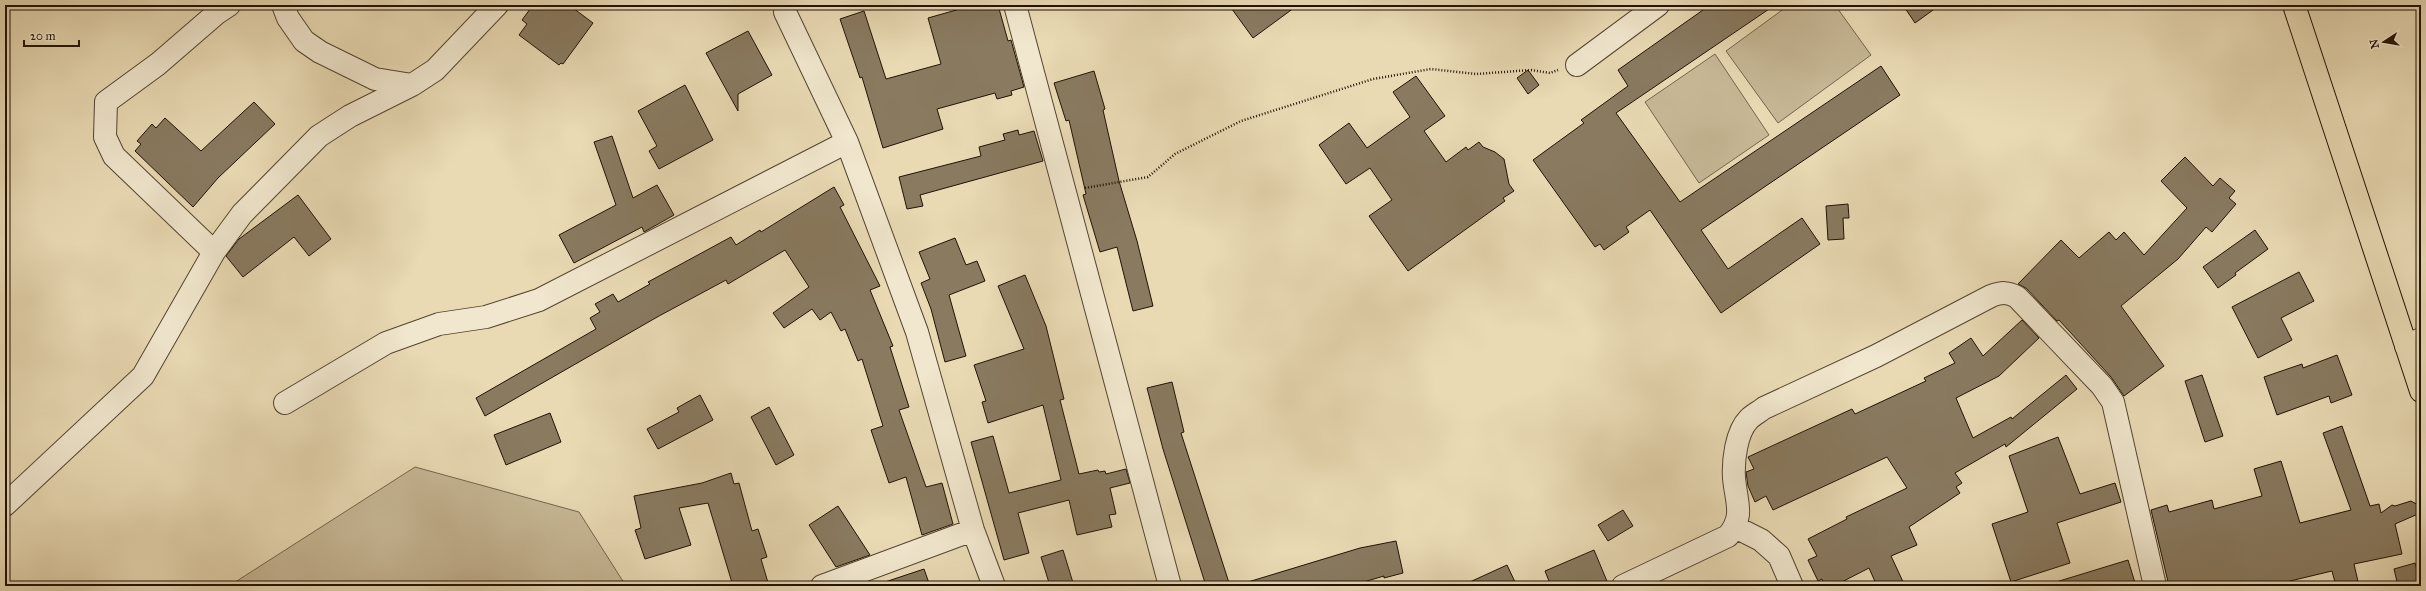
<svg xmlns="http://www.w3.org/2000/svg" width="2426" height="591" font-family="'IM FELL Great Primer',serif">
	<rect width="100%" height="100%" fill="#e9dab4"/>
	<filter id="stains"><feTurbulence type="fractalNoise" baseFrequency=".005" numOctaves="4"/><feColorMatrix values="0 0 0 0 .2 0 0 0 0 .09 0 0 0 0 .02 0 0 0 .5 -.17"/></filter>
	<radialGradient id="worn" r=".72"><stop offset=".6" stop-color="#630" stop-opacity="0"/><stop offset="1" stop-color="#630" stop-opacity=".3"/></radialGradient>
	<!-- green -->
	<path fill="#c7b896" stroke="#74654d" d="M1789,5H1835L1871,55L1778,123L1726,51Z
		M1715,54L1769,135L1699,183L1645,102Z
		M415,467L579,512L626,586H229Z"/>
	<!-- building -->
	<path fill="#897a60" stroke="#211204" d="M533,5H569L593,23L563,64L561,63L559,65L519,35L527,24L522,20Z
		M974,5H998L1008,41L1011,40L1024,87L1011,91L1012,95L997,99L995,93L937,109L943,129L883,148L862,77L860,78L840,19L864,11L886,79L941,64L928,18Z
		M1229,5H1298L1253,38Z
		M1710,5H1775L1616,113L1680,202L1881,66L1900,95L1701,230L1728,269L1802,218L1820,244L1721,313L1650,210L1626,227L1629,232L1604,250L1600,244L1595,247L1533,160L1584,123L1581,120L1628,86L1618,70Z
		M1903,5H1940L1915,23Z
		M748,31L772,75L738,94V111L706,53Z
		M1528,70L1539,85L1528,94L1517,78Z
		M1094,71L1105,109L1103,110L1119,181L1137,241L1153,306L1133,311L1117,247L1100,252L1083,195L1086,194L1069,120L1066,121L1054,83Z
		M1416,76L1445,116L1424,131L1446,162L1466,147L1468,150L1479,142L1483,147L1495,152L1504,159L1509,184L1514,191L1503,198L1505,201L1408,271L1369,216L1392,200L1370,168L1346,184L1319,145L1349,123L1367,148L1410,117L1393,92Z
		M685,85L713,140L659,169L649,151L657,146L638,111Z
		M254,102L275,124L218,178L193,207L135,151L141,144L137,141L152,124L156,128L165,118L201,151Z
		M1018,130L1019,135L1034,131L1043,161L920,195L923,206L907,209L899,177L981,156L979,147L1005,140L1003,134Z
		M612,136L633,198L657,185L674,215L644,232L642,227L574,263L559,235L616,205L594,142Z
		M2185,157L2213,186L2220,178L2235,191L2229,198L2236,204L2212,232L2206,227L2178,259L2121,306L2164,366L2124,396L2111,377L2059,320L2057,321L2026,288L2018,284L2061,240L2079,258L2109,232L2116,240L2124,232L2144,255L2187,208L2161,181Z
		M834,187L844,205L840,207L880,286L870,290L893,346L890,347L909,407L899,410L926,487L942,483L953,524L922,535L906,477L889,483L871,430L883,426L862,359L858,361L845,329L841,331L831,312L820,320L812,309L784,328L773,313L809,287L785,250L728,284L726,280L659,316L485,416L476,398L596,329L590,318L600,312L595,304L613,294L618,302L650,284L648,282L731,237L736,245L760,230L761,232Z
		M298,195L331,239L309,256L294,237L243,277L226,256L239,239Z
		M1848,204L1849,218H1843L1844,239L1828,240L1826,206Z
		M2255,230L2268,249L2235,273L2236,275L2218,288L2203,267Z
		M955,238L966,265L977,261L985,281L949,295L966,356L945,362L931,309L921,283L930,279L919,252Z
		M2299,272L2314,301L2281,318L2292,340L2258,358L2232,307Z
		M1025,275L1046,326L1064,399L1060,400L1079,474L1098,470L1099,472L1105,471L1106,474L1126,469L1130,483L1110,488L1116,514L1109,515L1112,527L1077,535L1069,500L1018,513L1029,553L1004,560L971,442L993,436L1009,493L1061,480L1043,405L988,423L982,402L986,401L974,365L1024,349L998,286Z
		M2022,320L2039,338L1999,376L1956,398L1973,438L2011,417L2012,419L2066,375L2077,389L2006,447L2005,444L1955,473L1962,483L1956,487L1960,493L1909,527L1917,545L1891,556L1905,586H1877L1869,568L1834,586H1825L1822,579L1818,581L1808,560L1817,556L1808,539L1847,519L1846,517L1907,488L1887,457L1773,510L1766,496L1755,502L1748,486L1746,472L1754,469L1748,457L1852,409L1855,414L1926,381L1924,378L1955,363L1949,353L1971,338L1983,356Z
		M2337,355L2352,395L2331,403L2329,396L2277,415L2264,377L2302,364L2303,368Z
		M2202,375L2223,436L2205,442L2185,381Z
		M1172,382L1184,432L1181,433L1230,586H1206L1163,449L1147,388Z
		M700,395L713,420L658,449L647,429L679,412L677,408Z
		M769,407L794,455L776,465L751,417Z
		M550,413L561,442L506,465L494,435Z
		M2342,426L2370,506L2379,504L2381,513L2392,505L2395,506L2411,501L2418,505V514L2395,524L2402,554L2354,564L2359,586H2336L2332,571L2269,586H2169L2151,510L2167,505L2169,512L2212,500L2214,509L2262,496L2254,469L2281,461L2300,523L2351,510L2323,433Z
		M2058,437L2080,494L2115,483L2121,502L2057,523L2070,563L2011,582L1992,524L2028,512L2009,456Z
		M731,473L734,484L739,483L752,531L758,529L767,557L761,559L769,586H733L708,503L679,508L691,545L645,559L635,530L641,528L634,496L702,483Z
		M838,506L870,555L836,567L809,525Z
		M1623,510L1633,526L1608,541L1598,525Z
		M1396,541L1403,573L1384,578V576L1350,586H1249L1248,582L1360,548Z
		M1063,550L1074,586H1050L1041,557Z
		M1594,550L1609,586H1551L1545,571Z
		M2128,560L2136,586H2056V582Z
		M2415,563L2421,586H2398L2394,569Z
		M1507,565L1515,582L1505,586H1461Z
		M924,569L930,586H883L882,583Z"/>
	<g fill="none" stroke-linecap="round" stroke-linejoin="round">
		<!-- minor casing -->
		<g stroke="#534430" stroke-width="24">
			<path id="minor" d="M283,5L288,18L304,41L320,52L375,79L412,85
				M1015,5L1170,586
				M785,12L847,142L917,332L973,530L994,586
				M1577,65L1658,5
				M214,252L114,156L105,137L106,102L158,64L217,13L229,5
				M2406,346L2421,339
				M285,403L386,343L439,324L486,317L539,300L847,142
				M5,505L143,376L214,252L242,214L319,136L350,116L412,85L435,70L497,5
				M1735,527L1761,540L1779,556L1792,586
				M822,586L973,530
				M1623,586L1728,536C1745,516 1736,502 1734,478C1733,461 1736,432 1749,419C1753,415 1759,412 1764,408L1876,356L1991,296C2002,292 2008,292 2017,297L2102,386L2113,402L2155,586"/>
		</g>
		<!-- major casing -->
		<g stroke="#211204" stroke-width="24">
			<path id="major" d="M2294,5L2421,391"/>
		</g>
		<!-- path -->
		<path stroke="#211204" stroke-width="2.5" stroke-dasharray="1 2" stroke-linecap="butt" d="M1085,188L1148,177L1175,154L1241,121L1373,79L1431,69L1476,74L1531,70L1550,73L1558,70"/>
		<!-- minor -->
		<use href="#minor" stroke="#f1e7ce" stroke-width="22"/>
		<!-- major -->
		<use href="#major" stroke="#e9dab4" stroke-width="22"/>
	</g>
	<!-- margin -->
	<rect width="2426" height="591" fill="none" stroke="#e9dab4" stroke-width="20"/>
	<rect x="6" y="6" width="2414" height="579" fill="none" stroke="#211204" stroke-width="2"/>
	<rect x="10" y="10" width="2406" height="571" fill="none" stroke="#211204"/>
	<!-- north arrow -->
	<g transform="translate(2384 42) rotate(258)" stroke="#f1e7ce" stroke-width="3" paint-order="stroke">
	<path d="M0-3L7 15L0 10L-7 15Z" fill="#211204"/>
	<text y="-6" font-size="11" font-weight="bold" text-anchor="middle" fill="#211204">N</text>
	</g>
	<!-- scale -->
	<path d="M24 40v6h55v-6" fill="none" stroke="#211204" stroke-width="2"/>
	<text x="30" y="40" font-size="12" fill="#211204" stroke="#f1e7ce" stroke-width="3" paint-order="stroke">20 m</text>
	<rect width="100%" height="100%" filter="url(#stains)"/>
	<rect width="100%" height="100%" fill="url(#worn)"/>
</svg>
